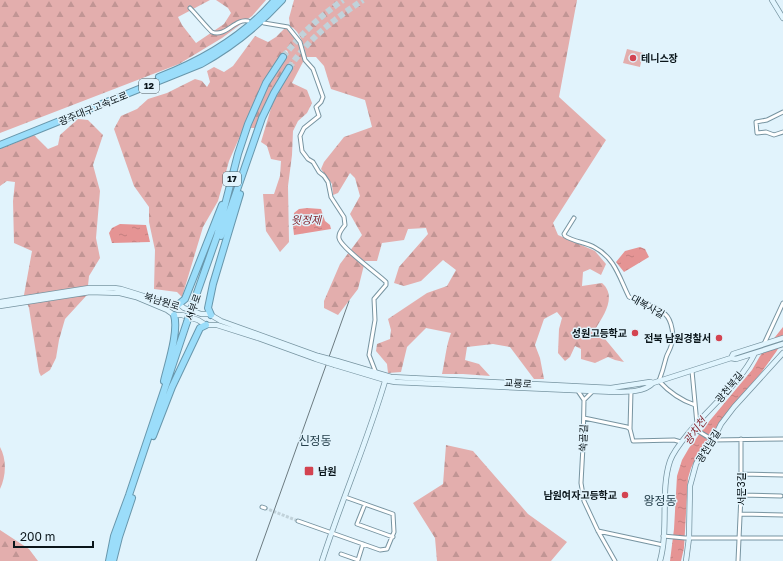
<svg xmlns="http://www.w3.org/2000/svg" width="783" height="561" font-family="'Golos Text','Noto Sans KR',sans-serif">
	<defs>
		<pattern id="forest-firs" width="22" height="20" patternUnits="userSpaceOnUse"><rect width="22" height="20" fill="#e3aead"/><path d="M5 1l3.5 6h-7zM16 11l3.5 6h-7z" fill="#c19594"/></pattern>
		<pattern id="water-ripples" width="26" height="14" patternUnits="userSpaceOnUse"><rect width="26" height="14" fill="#e59494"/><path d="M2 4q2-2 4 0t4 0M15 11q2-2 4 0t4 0" fill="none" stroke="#c37f7f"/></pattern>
	</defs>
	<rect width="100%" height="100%" fill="#e1f3fc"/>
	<!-- forest -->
	<path fill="url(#forest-firs)" d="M0,0H210L178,17L182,25L196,43L224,24L231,13L228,8L216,0H266L252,16L222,38L179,64L0,133Z
		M294,0H577L559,97L606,140L553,223L558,235L595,251L606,264L601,275L590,269L583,272L582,286L602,283C617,296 604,315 596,328L624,362L615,360L608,357L595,363L581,359V349L575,346L570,357L565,361L558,353L559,329L562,318L557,312L544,319L535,345L540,358L544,379H534L510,347L493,344L467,347L465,360L479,364L490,376L463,374H442C445,361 446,346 451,333L426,328L407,347L401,372L388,373L387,364L376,351L377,344L390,339L391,330L388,319L427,293L447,286L456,270L443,260L421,281L404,286L394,283L399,267L428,234L426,228L408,229L404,240L382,243L377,261H365L358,289L338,315L324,308V301L340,264L362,235L350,214L360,196L355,178L350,173L338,193L333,195L332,184L321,169L324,162L344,137L372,127L365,100L331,89L324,66L316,57H306C304,46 301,32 290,26L289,18Z
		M285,28C299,34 300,47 304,60L292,83L307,90L312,103L307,113L298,121L293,131L292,155L288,186L289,242L280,252L266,231L263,194H274L280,176L281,161L271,159L267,146L261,142L274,98L293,63L291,62L289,64L272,93L257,126L255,128H251L249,126L266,87L286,58L288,52L286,50L281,54L262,86L229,161L218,201L203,227L182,297L177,292L154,289L155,250L149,222V207L134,186L114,129L121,116L137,109L148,99L167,93L195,79L202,81L207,87L210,82L207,71L214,67L224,72L233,66L255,36L268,42L276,37Z
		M78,119L88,120L103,135L93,165L100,191L96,238L100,258L89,276L87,295L65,319L59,340L56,358L50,370L41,376L39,372L29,308L24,295L32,251L14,243L13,201L15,182L7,181L0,186V149L34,135L48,149L58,145L60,135Z
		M446,445L473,451L528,514L567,542L551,561H437L435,538L413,503L443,484Z
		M0,447C7,460 6,476 0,489Z
		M0,530L29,549L38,561H0Z"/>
	<!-- garden -->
	<path fill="#e3aead" d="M627,49L643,53L640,67L623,63Z"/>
	<!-- water -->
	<path fill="url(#water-ripples)" d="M307,208L321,209L325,221L330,225L331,229L294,235L293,226L294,213L299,209Z
		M120,224L146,225L150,242L112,243L109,233L112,228Z
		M640,247L645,249L649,257L624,272L616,262L625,251Z
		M783,327V341L776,352L761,373L732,407L701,448L691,468L688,478L684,548L681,561H670L674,529L677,476L682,460L689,448L707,424L752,370L760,356Z"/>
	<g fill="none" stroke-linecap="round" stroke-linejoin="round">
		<!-- street-tunnel -->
		<path stroke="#c1d2da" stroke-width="3" stroke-dasharray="3 1.5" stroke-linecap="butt" d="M265,508L298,521"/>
		<!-- highway-tunnel -->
		<path stroke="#c1d2da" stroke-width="6" stroke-dasharray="6 3" stroke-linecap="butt" d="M283,57C302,33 318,18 343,0
			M289,68C310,37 332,21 363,0"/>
		<!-- street casing -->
		<g stroke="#7794a1" stroke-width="5">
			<path id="street" d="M190,8C195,13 209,30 212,32C225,38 235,18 248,21
				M264,23L288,27L300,42L305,60L313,69L323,97L321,102L316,107L319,116L304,128L300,136L302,151L308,159L313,162L319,172L324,176L328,182L331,197L344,217L345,225C342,229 338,233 339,238C340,247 378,274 386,282V285L374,299L375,320L369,355L376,373
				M783,112L767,120L756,122L757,133L766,132L774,135L783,132
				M574,218L564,234L565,236C574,242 585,242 594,247C615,258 619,277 629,297C639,301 657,306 665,314C672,320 675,338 671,346C670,350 667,354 666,358C664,366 662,373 659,381C670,393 680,400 695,405
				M764,344L783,303
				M692,371L697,424
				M578,391L584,400L583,446L581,483L584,501L598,531L615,561
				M631,391L630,429L633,441L674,440L681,442
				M584,400L592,392
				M584,418L627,427L630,429
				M693,428L713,440L783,439
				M741,474L783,475
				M741,495L781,496
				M365,504L357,524L393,537
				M262,507L265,508
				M740,514L783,515
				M298,521L380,550L387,549L394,532L393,514L345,497
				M598,531L663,545
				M663,536L685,538H783
				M341,554L358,560L363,544
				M738,561L741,495V439"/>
		</g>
		<!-- secondary casing -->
		<g stroke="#7794a1" stroke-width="6">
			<path id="secondary" d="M772,0L783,18
				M0,302L89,288H114L121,289L169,304H179L184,308L201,314H209L221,321L318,356
				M0,306L90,292L120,293L136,297L167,310L174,315H182L198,320L206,325H217L258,338L316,359
				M731,358L733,354L783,338
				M337,361L391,377L611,388L650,382L653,383
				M335,365L385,380L395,382L615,392C627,392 645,392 653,383L731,358L736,359L783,344
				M322,561C342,499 368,440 386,378
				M660,561C669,529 660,491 670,461C674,450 683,440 691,430C711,406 741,382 755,353
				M686,561L689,538L690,486L696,464L705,448L713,440L721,424L734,407L783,353"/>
		</g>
		<!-- highway casing -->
		<g stroke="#6897ac" stroke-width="8">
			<path id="highway" d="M159,77C203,60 244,36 275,0
				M0,145L201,64C232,47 258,26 282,0
				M221,236L262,118L274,93L289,68
				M179,304L185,299L222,205
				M192,307L217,236L238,154L248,124L266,83L283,57
				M211,315L208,308L213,284L240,194
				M164,381C168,364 179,331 174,315
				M153,436L172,387L200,328L206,325
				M109,561L114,536L129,495L187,322
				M113,561L119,537L132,498"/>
		</g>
		<!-- street -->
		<use href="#street" stroke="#fff" stroke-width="3"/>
		<!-- secondary -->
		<use href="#secondary" stroke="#e1f5fe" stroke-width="4.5"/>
		<!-- highway -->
		<use href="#highway" stroke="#9bddfa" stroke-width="6"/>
		<!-- rail -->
		<path stroke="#6c7b81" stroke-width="1" d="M256,561L349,301"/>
		<!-- secondary-bridge casing -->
		<g stroke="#7794a1" stroke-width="6" stroke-linecap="butt">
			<path id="secondary-bridge" d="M318,356L337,361
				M316,359L335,365"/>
		</g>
		<!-- highway-bridge casing -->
		<g stroke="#6897ac" stroke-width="8" stroke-linecap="butt">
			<path id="highway-bridge" d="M187,322L192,307"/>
		</g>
		<!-- secondary-bridge -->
		<use href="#secondary-bridge" stroke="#e1f5fe" stroke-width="4.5"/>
		<!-- highway-bridge -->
		<use href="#highway-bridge" stroke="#9bddfa" stroke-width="6"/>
	</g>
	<!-- markers -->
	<g fill="#d34350" stroke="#e1f3fc" stroke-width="1.5">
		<circle cx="633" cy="58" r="4"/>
		<circle cx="635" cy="333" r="4"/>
		<circle cx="719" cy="338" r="4"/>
		<rect x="304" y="466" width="10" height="10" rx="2"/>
		<circle cx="625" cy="495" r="4"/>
	</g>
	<g text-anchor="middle" stroke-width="3" stroke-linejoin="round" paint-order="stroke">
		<!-- shield labels -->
		<g fill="#e1f3fc" stroke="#4a585e" stroke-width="1">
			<rect x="139" y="79" width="20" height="14" rx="3"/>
			<rect x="223" y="172" width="18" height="14" rx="3"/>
		</g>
		<g font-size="9" font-weight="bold" fill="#0a151a">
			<text x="149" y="89">12</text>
			<text x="232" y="182">17</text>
		</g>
		<!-- poi labels -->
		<g font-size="10" font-weight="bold" fill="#0a151a" stroke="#e1f3fc" text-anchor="end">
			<text x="641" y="62" text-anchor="start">테니스장</text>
			<text x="627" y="337">성원고등학교</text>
			<text x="711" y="342">전북 남원경찰서</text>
			<text x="318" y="475" text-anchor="start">남원</text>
			<text x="617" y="499">남원여자고등학교</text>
		</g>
		<!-- street labels -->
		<g font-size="10" fill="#0a151a" stroke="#e1f3fc">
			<text transform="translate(93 108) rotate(-22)" y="4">광주대구고속도로</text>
			<text transform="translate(162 301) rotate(17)" y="4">북남원로</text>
			<text transform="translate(648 306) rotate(29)" y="4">대복사길</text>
			<text transform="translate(193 307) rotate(-71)" y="4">서부로</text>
			<text transform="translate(518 383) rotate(3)" y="4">교룡로</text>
			<text transform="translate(729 387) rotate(-50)" y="4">광천북길</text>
			<text transform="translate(583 438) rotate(-88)" y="4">쑥골길</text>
			<text transform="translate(708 446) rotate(-58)" y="4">광천남길</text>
			<text transform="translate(741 489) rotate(-90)" y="4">서문3길</text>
		</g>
		<!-- water labels -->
		<g font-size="11" font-style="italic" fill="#85262f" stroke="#e1f3fc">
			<text x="306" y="224">윗정제</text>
			<text transform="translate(695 431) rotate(-54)" y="4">광치천</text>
		</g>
		<!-- quarter labels -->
		<g font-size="12" fill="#26404c" stroke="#e1f3fc">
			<text x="315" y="445">신정동</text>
			<text x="660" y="505">왕정동</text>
		</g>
	</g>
	<!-- scale -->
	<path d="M14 541v6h79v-6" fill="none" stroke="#0a151a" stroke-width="2"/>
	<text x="20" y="541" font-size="12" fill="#0a151a" stroke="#e1f3fc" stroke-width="3" paint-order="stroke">200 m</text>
</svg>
